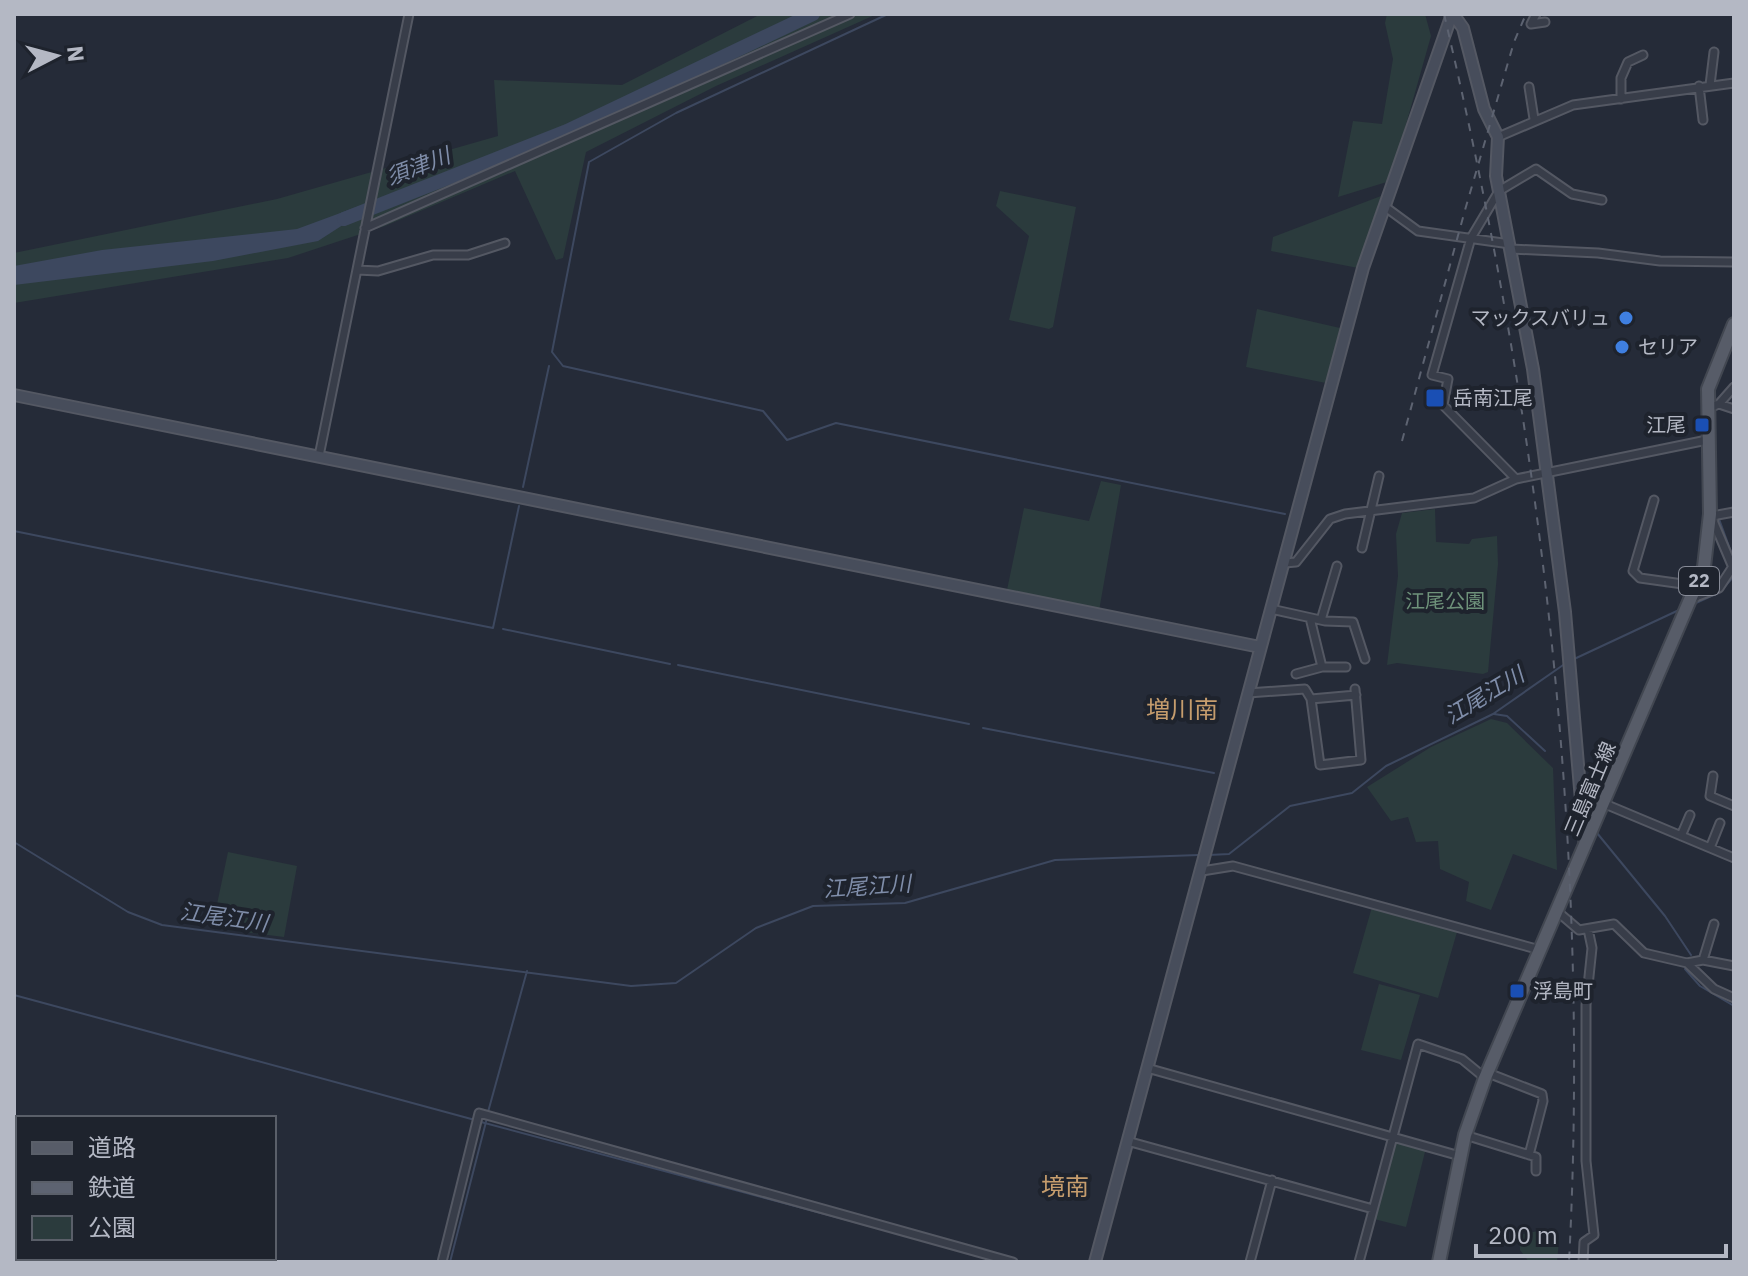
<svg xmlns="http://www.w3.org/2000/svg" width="1748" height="1276" font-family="'IBM Plex Sans','Noto Sans JP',sans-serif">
	<rect width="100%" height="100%" fill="#252b38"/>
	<!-- green -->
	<path fill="#2b3b3d" d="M761,14H877L716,86L586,152L563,258L556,260L515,171L385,226L288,258L14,303V253L277,199L498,136L494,80L622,85Z
		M1387,14H1425L1431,36L1390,181L1338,197L1353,121L1382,124L1393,59L1385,23Z
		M1000,191L1076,207L1053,327L1049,329L1009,320L1029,236L996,206Z
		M1381,196L1358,268L1271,251L1273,237Z
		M1257,309L1340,328L1326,383L1246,367Z
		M1101,481L1121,485L1099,611L1007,590L1024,508L1089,521Z
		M1435,509L1436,542L1469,544L1472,539L1497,536L1498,564L1488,672L1483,674L1397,663L1387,665L1398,576L1396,534L1402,513Z
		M1491,719L1507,723L1553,768L1557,870L1513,854L1491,910L1466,901L1469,882L1440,869L1438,841L1416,842L1408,817L1391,821L1367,787L1431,747Z
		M228,852L297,866L284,937L212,928Z
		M1372,907L1457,932L1438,998L1353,973Z
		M1379,984L1420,995L1401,1060L1361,1050Z
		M1395,1141L1426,1148L1406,1227L1374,1219Z
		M1542,1230L1559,1240L1557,1262H1529L1520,1250L1519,1235Z"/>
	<!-- water -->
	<path fill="#3d485f" d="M362,205L363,212L318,241L213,261L14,285V266L102,250L297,229Z"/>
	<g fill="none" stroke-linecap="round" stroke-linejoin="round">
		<!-- stream -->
		<path stroke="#3d485f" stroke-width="2" d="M888,14L676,113L589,162L552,352L563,366L763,411L787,440L836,423L1285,514
			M523,487L549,366
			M1719,519L1734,560
			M14,531L493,628L519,506
			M1696,603L1720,592L1734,576
			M503,629L670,664
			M1572,660L1679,610
			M678,665L969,724
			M1494,714L1507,716L1545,751
			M983,728L1214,773
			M1597,833L1665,916L1691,955
			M14,842L128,912L162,925L631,986L676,983L756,928L813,906L905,903L1055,860L1199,855
			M1209,855L1229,854L1290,806L1352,793L1386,766L1493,714L1566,663
			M1685,969L1700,986L1734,1006
			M14,995L475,1120
			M488,1112L527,971
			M481,1122L892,1232
			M968,1253L993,1260
			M450,1262L487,1118"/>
		<!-- river -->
		<path stroke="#3d485f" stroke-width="14" d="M344,219L567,131L813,14"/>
		<!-- street casing -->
		<g stroke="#545863" stroke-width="11">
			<path id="street" d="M1536,14L1531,24L1545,22
				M1710,85L1714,52
				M1699,86L1703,120
				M1529,87L1534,119
				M1621,99V78L1628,62L1643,55
				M1498,137L1573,105L1734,83
				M1384,206L1418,231L1510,244
				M365,228L850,14
				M1511,249L1598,253L1660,261L1734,262
				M357,270L378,271L433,255H468L505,243
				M1719,404L1734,409
				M1709,408L1719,404L1734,387
				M319,456L409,14
				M1516,479L1443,405L1448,379L1432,375L1471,238L1499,191L1536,169L1572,194L1602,200
				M1654,500L1633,571L1640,578L1697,586
				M1711,516L1734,570
				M1712,516L1734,512
				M1362,548L1379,476
				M1285,563L1296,562L1330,519L1345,514L1474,498L1516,479L1707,440
				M1693,598L1719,588L1732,568
				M1271,609L1325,621L1353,622L1365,659
				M1310,618L1322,667H1346
				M1321,620L1337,566
				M1296,674L1322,667
				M1248,693L1305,689L1311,699L1320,765L1361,760L1355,689
				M1311,699L1356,695
				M1713,776L1710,796L1734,806
				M1605,804L1734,858
				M1681,836L1690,815
				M1710,848L1720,823
				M1202,871L1233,866L1540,950
				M1558,912L1579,930L1614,924L1644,953L1687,963L1703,960L1734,966
				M1703,960L1714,924
				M1687,963L1714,989L1734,998
				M1147,1068L1460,1156
				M1488,1073L1542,1094L1543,1101L1529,1155
				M1465,1135L1536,1157V1171
				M1127,1141L1373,1209
				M442,1262L479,1113L1013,1262
				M1250,1262L1272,1180
				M1359,1262L1418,1044L1462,1059L1485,1078
				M1583,1262L1584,1242L1594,1235L1586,1161V1005L1592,948L1588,929"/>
		</g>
		<!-- secondary casing -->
		<g stroke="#545863" stroke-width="14">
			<path id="secondary" d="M1453,14L1463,28L1484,109L1498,137L1496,176L1533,369L1565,612L1585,847
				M14,395L1260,647
				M1095,1262L1363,268L1452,14"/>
		</g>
		<!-- primary casing -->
		<g stroke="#424751" stroke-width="16">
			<path id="primary" d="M1439,1262L1465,1135L1485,1078L1704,567L1710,514L1708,389L1734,324"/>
		</g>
		<!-- street -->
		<use href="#street" stroke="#383d49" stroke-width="7"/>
		<!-- secondary -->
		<use href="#secondary" stroke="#474d5b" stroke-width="10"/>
		<!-- primary -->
		<use href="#primary" stroke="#575c68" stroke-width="12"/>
		<!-- rail -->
		<path stroke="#5d6371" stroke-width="2" stroke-dasharray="8 8" stroke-linecap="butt" d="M1444,14C1540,421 1591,843 1569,1262
			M1402,441L1465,210L1514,42L1526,14"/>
	</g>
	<!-- markers -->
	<g fill="#3f7fe0" stroke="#1e232d" stroke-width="3">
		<circle cx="1626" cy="318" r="8"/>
		<circle cx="1622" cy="347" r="8"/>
	</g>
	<g fill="#1a4fb4" stroke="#1e232d" stroke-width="3">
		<rect x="1425" y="388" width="20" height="20" rx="4"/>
		<rect x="1694" y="417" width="16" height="16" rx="4"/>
		<rect x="1509" y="983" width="16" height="16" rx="4"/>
	</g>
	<g text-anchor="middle" stroke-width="8" stroke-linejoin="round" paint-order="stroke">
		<!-- shield labels -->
		<rect fill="#1e232d" stroke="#878b97" stroke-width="2" x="1679" y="567" width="40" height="28" rx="6"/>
		<g font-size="18" font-weight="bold" fill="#b4b8c4">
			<text x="1699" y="587">22</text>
		</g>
		<!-- poi labels -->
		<g font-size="20" fill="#b4b8c4" stroke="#1e232d" text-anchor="start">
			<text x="1610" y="325" text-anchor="end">マックスバリュ</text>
			<text x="1638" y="354">セリア</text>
			<text x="1453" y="405">岳南江尾</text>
			<text x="1686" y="432" text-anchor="end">江尾</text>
			<text x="1533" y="998">浮島町</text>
		</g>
		<!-- park labels -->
		<g font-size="20" fill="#6e927a" stroke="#1e232d">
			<text x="1445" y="608">江尾公園</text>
		</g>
		<!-- street labels -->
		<g font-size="20" fill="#b4b8c4" stroke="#1e232d">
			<text transform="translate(1590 789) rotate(-67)" y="7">三島富士線</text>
		</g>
		<!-- water labels -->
		<g font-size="22" font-style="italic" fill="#7f8da9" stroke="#1e232d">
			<text transform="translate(418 166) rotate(-21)" y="8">須津川</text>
			<text transform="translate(1484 695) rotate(-31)" y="8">江尾江川</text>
			<text transform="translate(867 886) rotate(-4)" y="8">江尾江川</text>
			<text transform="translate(224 917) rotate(8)" y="8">江尾江川</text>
		</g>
		<!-- quarter labels -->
		<g font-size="24" fill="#c69d6d" stroke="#1e232d">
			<text x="1182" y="718">増川南</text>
			<text x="1065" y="1195">境南</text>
		</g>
	</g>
	<!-- border -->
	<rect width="1748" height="1276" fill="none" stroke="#b4b8c4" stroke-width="32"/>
	<!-- legend -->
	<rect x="16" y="1116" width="260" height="144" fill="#1e232d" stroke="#5a5f69" stroke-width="2"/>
	<rect x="32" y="1142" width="40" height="12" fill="#575c68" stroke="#5a5f69" stroke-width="2"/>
	<text x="88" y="1156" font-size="24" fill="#b4b8c4">道路</text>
	<rect x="32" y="1182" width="40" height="12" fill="#5d6371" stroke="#5a5f69" stroke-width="2"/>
	<text x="88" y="1196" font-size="24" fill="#b4b8c4">鉄道</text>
	<rect x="32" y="1216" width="40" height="24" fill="#2b3b3d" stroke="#5a5f69" stroke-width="2"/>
	<text x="88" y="1236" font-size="24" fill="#b4b8c4">公園</text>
	<!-- north arrow -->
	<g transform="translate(56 56) rotate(84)" stroke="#1e232d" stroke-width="6" paint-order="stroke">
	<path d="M0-6L14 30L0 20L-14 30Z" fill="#b4b8c4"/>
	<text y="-12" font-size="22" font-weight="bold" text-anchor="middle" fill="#b4b8c4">N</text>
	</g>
	<!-- scale -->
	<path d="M1476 1244v12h250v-12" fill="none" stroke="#b4b8c4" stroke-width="4"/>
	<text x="1488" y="1244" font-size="24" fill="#b4b8c4" stroke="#1e232d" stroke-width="6" paint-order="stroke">200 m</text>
</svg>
